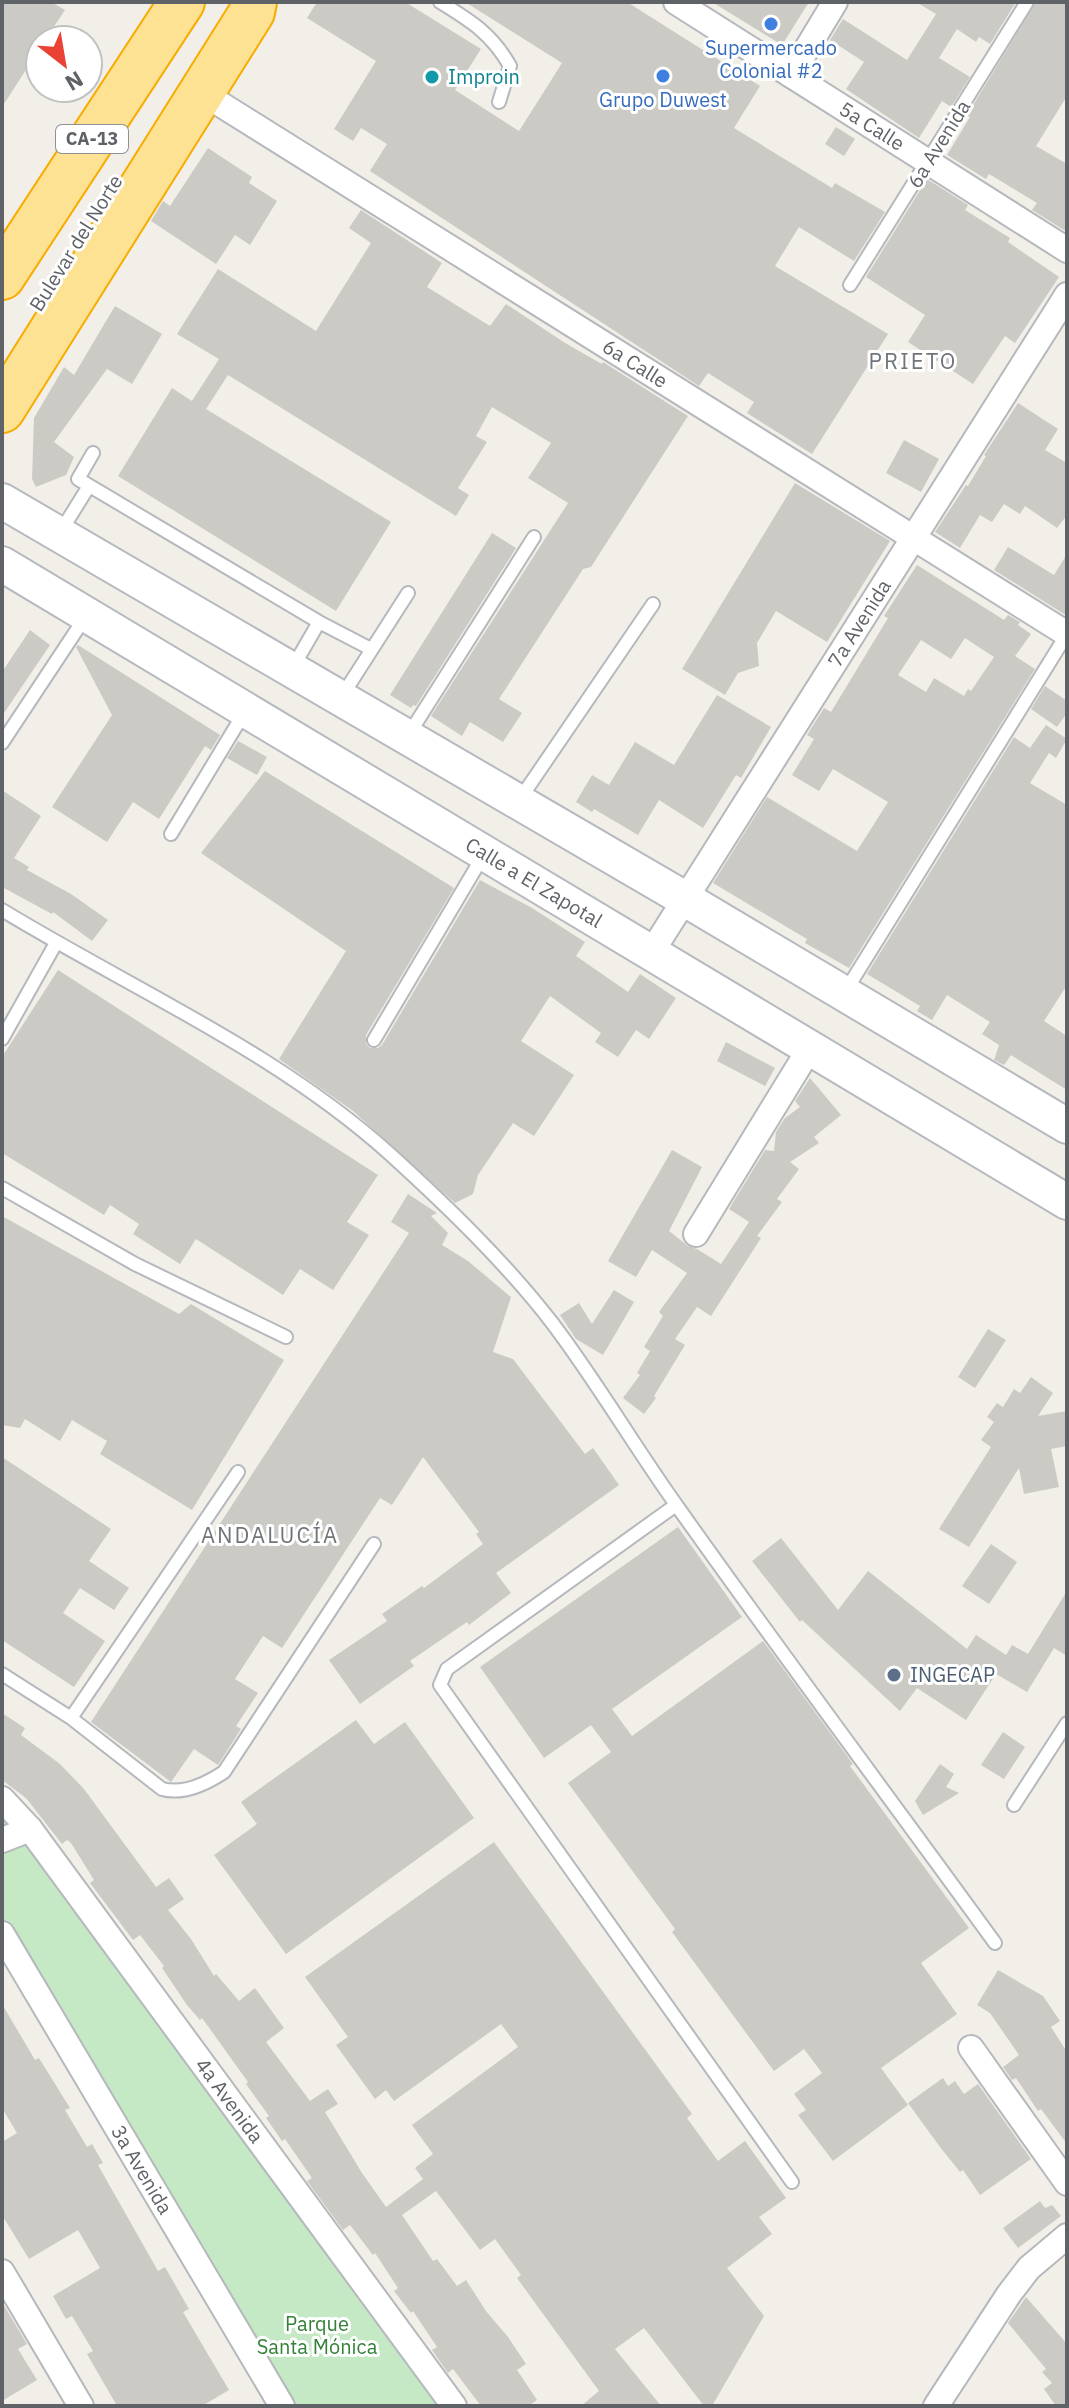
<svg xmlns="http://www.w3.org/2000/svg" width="1069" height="2408" font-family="'IBM Plex Sans',sans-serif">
	<rect width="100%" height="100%" fill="#f1efe8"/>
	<!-- green -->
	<path fill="#c5e8c5" d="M2,1817L30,1829L450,2406H282L2,1934Z"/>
	<!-- building -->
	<path fill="#cccac5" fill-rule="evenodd" d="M2,2H51L65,10L45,40H40V48L2,107Z
		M317,2H405L481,49L455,90L519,131L562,63L465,2H627L760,86L734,128L832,188L835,183L885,212L854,261L799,227L775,266L888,334L812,454L747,413L754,402L708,373L699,386L370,171L387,144L361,128L353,141L334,129L376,61L307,18Z
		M712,2H809L782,45Z
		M916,2H1016L990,44L979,37L976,42L957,29L939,58L970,77L951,107L942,101L919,138L846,89L864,62L830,40L843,19L907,60L936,14Z
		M1036,2H1067V96L1036,146L1067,164V232L1032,210L1037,203L989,174L986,179L947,155L970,117L967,115Z
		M836,127L855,139L844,156L825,144Z
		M208,148L252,177L249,183L277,201L250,245L235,235L216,264L151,221L163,201L170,206Z
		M927,179L968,205L965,210L1010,238L1008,242L1059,277L1015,343L1005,336L973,384L908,342L925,315L866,277Z
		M361,210L442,263L427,287L490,326L506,304L565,343L602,364L603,362L688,416L591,567L583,569L499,699L522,713L503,742L470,722L462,736L431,716L568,503L528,478L551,443L492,407L476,436L487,442L458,488L469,495L456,516L228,375L206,409L391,522L336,611L118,476L172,388L192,401L219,359L177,334L218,269L316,331L371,243L349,228Z
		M115,306L162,334L132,384L107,369L54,442L74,457L66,475L36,487L32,479L34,418L64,367L74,375Z
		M1018,403L1058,429L1045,450L1067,463V515L1057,528L1025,506L1020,514L1004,504L992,522L980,515L960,548L935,532L966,485L968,486L986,456L984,455Z
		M904,440L939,459L921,492L886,473Z
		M795,483L890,541L827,642L776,611L757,643L759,666L738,673L725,695L682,669Z
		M492,533L516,548L416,706L413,705L411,708L390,695Z
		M1008,547L1054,575L1067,554V616L994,570Z
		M917,565L1004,620L1008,615L1020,622L1018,625L1031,634L1015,656L1035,669L849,968L805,943L807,939L713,883L767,797L857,851L888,802L833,769L819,791L792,775L814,739L807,735L824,708L831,712L888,618L884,616ZM965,638L994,657L971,691L968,689L964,696L934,678L926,692L898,675L921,640L951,659Z
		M30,630L50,645L2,716V672Z
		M78,645L220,735L211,750L205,746L159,819L133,802L107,842L52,807L112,715L76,647Z
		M1045,686L1067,701V713L1057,727L1031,709Z
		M717,695L771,727L741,778L736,775L703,828L659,800L638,835L594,809L592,812L576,802L592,775L609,785L635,742L674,765Z
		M1046,725L1067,739L1056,758L1049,753L1030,783L1067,805V985L1044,1021L1067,1036V1090L1011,1055L1004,1065L994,1060L999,1045L982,1034L990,1022L947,995L932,1020L917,1011L920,1006L867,974L1014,737L1030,748Z
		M238,741L267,757L257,775L227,758Z
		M265,771L454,888L366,1035V1044L370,1048H378L382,1045L480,880L532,908L585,942L576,956L628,992L640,974L676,998L649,1039L636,1030L618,1057L595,1042L601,1033L550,996L521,1041L574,1075L534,1136L513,1123L478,1175L473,1194L455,1203L353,1111L279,1059L346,951L201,853Z
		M2,790L41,816L14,858L29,867L27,870L71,894L108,920L92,941L53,912L52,914L2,887Z
		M58,970L378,1175L347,1222L369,1235L333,1290L300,1269L283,1295L196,1239L180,1264L133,1234L139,1224L110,1205L104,1215L2,1153V1057Z
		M726,1042L775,1068L765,1086L717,1061Z
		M810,1078L841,1115L814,1137L819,1143L790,1162L799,1169L777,1199L782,1202L757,1236L761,1238L711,1316L697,1307L675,1339L685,1345L654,1396L656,1398L644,1414L623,1398L640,1375L637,1373L650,1351L644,1347L663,1316L659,1312L687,1273L652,1250L636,1277L608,1261L672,1150L702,1167L669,1231L688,1246L697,1249L721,1264L749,1222L729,1209L765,1150L774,1151L776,1132L785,1118L800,1107L795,1101Z
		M408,1194L437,1213L431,1216L448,1233L442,1245L468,1261L511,1297L493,1352L513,1359L585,1454L593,1448L619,1485L496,1573L511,1593L469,1625L467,1622L410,1661L414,1666L360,1704L329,1660L387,1621L382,1614L422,1586L424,1588L483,1544L476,1534L479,1532L423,1457L392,1505L380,1498L282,1648L263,1636L235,1679L258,1693L236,1726L241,1729L218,1765L194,1749L171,1782L91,1722L409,1233L391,1222Z
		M2,1216L179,1314L191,1304L284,1360L192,1510L100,1454L107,1441L72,1420L60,1441L25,1419L20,1428L2,1425Z
		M614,1290L634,1302L603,1355L576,1339L560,1315L579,1303L592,1324Z
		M988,1329L1006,1340L975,1388L958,1377Z
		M1031,1377L1053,1393L1038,1416L1067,1411V1446L1051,1449L1059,1487L1024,1494L1019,1468L969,1547L939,1529L991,1447L981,1440L994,1422L987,1417L997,1403L1003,1407L1014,1389L1020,1393Z
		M2,1457L111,1529L89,1561L129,1588L114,1610L80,1588L63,1613L105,1641L74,1687L2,1640Z
		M678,1527L742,1617L612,1709L632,1736L763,1641L853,1764L850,1766L969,1928L921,1963L957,2014L881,2068L908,2105L833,2161L798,2115L806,2110L794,2094L822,2073L804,2049L774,2071L672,1932L675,1929L568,1783L611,1752L591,1725L544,1758L480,1667Z
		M781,1538L838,1610L868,1571L967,1649L976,1635L1006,1655L1012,1645L1028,1654L1067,1591V1656L1054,1648L1027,1692L996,1674L966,1720L917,1688L900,1711L802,1620L800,1622L752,1561Z
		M991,1544L1017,1562L989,1604L962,1586Z
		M2,1713L25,1728L21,1735L60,1764L84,1789L156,1887L169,1878L184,1899L168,1910L191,1939L214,1976L216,1974L239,2001L255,1988L284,2028L266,2042L310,2101L328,2089L338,2104L325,2112L362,2173L386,2207L423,2179L415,2168L433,2154L412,2125L518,2047L501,2024L394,2101L386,2090L375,2099L336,2045L348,2037L305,1977L494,1842L692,2114L687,2118L718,2161L745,2141L786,2198L759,2217L772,2234L727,2268L764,2316L712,2406H704L644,2328L615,2349L661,2406H581L599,2391L517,2278L521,2275L495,2239L480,2250L436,2191L402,2215L433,2261L437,2259L457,2286L466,2280L486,2311L508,2337L526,2364L517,2370L537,2400L528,2406H481L453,2369L448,2373L432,2350L437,2347L413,2311L411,2313L394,2291L398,2288L375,2253L373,2255L350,2225L343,2230L307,2181L312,2178L285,2139L282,2141L266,2118L269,2116L246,2084L248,2082L202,2018L200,2020L187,2005L162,1968L164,1966L140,1935L133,1940L90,1883L94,1880L71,1843L67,1840L62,1844L26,1798L2,1780Z
		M356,1720L374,1744L405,1722L474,1818L286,1954L214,1855L257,1824L241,1802Z
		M1003,1732L1025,1747L1004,1779L981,1765Z
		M940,1764L954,1774L946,1787L959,1793L923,1815L915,1801Z
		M998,1970L1043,1996L1060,2021L1051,2027L1067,2052V2144L1041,2109L1038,2111L1016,2078L1012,2080L1003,2067L1019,2055L990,2013L977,2005Z
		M2,2004L35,2060L39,2058L70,2108L65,2110L87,2147L92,2144L103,2163L98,2165L158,2271L165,2267L189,2309L183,2312L229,2390L202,2406H117L87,2354L93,2351L72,2316L66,2319L53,2296L100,2268L78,2230L29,2259L2,2215V2142L17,2133L2,2108Z
		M943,2078L948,2086L955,2081L964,2094L978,2084L1031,2159L980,2195L963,2170L960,2172L940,2147L908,2103Z
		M1040,2201L1045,2208L1052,2205L1061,2216L1018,2248L1003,2228Z
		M1026,2297L1067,2344V2406H1056L1044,2389L1052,2383L1042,2372L1046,2369L1008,2323Z
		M2,2302L27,2344L18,2349L37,2380L2,2401Z"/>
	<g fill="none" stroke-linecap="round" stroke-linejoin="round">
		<!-- lane casing -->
		<g stroke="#b5b8bc" stroke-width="16">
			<path id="lane" d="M440,2C471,21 492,34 510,66L499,102
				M850,285L1027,2
				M93,453L78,479L319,622L371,649
				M61,531L89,486
				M293,667L319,622
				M342,696L408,593
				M409,734L534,537
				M2,743L86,616
				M520,799L653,604
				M171,834L244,713
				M2,910C132,989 277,1052 391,1155C448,1207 506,1263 553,1324C597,1382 634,1446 677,1506C781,1653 889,1797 995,1943
				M845,992L1067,634
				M2,1039L56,943
				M374,1040L483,856
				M2,1188L135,1264L286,1337
				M676,1505L447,1669L440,1685L792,2182
				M2,1674L71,1718L162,1789C184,1795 206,1784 224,1772L374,1544
				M71,1718L238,1472
				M1014,1805L1067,1723"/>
		</g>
		<!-- street casing -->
		<g stroke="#b5b8bc" stroke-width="28">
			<g id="street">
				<path id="s1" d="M676,2L1067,250"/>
				<path d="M791,75L835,2"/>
				<path id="s2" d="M201,92L1067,634"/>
				<path id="s3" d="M651,953L1067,295"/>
				<path d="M696,1234L810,1048"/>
				<path id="s4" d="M2,1799L30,1829L454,2406"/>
				<path d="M2,1840L30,1829"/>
				<path id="s5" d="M2,1934L282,2406"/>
				<path d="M971,2048L1067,2183"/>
				<path d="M2,2272L81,2406"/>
				<path d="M936,2406L1009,2294L1029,2268L1067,2236"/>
			</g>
		</g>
		<!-- secondary casing -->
		<g stroke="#b6babf" stroke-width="38">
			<g id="secondary">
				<path d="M2,501L685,899L1067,1126"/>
				<path id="s6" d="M2,564L1067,1202"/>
			</g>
		</g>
		<!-- highway casing -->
		<g stroke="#f9ab00" stroke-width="48">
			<path id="highway" d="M2,277L182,2
				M2,410L252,12L254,2"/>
		</g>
		<!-- lane -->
		<use href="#lane" stroke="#fff" stroke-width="12"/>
		<!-- street -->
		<use href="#street" stroke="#fff" stroke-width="24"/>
		<!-- secondary -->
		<use href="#secondary" stroke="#fff" stroke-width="34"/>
		<!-- highway -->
		<use href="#highway" stroke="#fde293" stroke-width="44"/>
	</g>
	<!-- markers -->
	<g fill="#3f7fe0" stroke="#fff" stroke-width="3">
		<circle cx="771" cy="24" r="8"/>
		<circle cx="663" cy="76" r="8"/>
	</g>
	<circle fill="#0f9aa8" stroke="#fff" stroke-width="3" cx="432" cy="77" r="8"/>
	<circle fill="#5c6f8a" stroke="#fff" stroke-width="3" cx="894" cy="1675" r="8"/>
	<g text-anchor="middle" stroke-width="6" stroke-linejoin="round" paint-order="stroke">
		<!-- shield labels -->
		<rect fill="#fff" stroke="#8f9295" stroke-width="2" x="56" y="125" width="72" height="28" rx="6"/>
		<g font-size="18" font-weight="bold" fill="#5f6368">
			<text x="92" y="145">CA-13</text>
		</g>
		<!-- shop labels -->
		<g font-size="20" fill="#366cbe" stroke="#fff">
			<text x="771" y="55">Supermercado<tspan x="771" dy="23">Colonial #2</tspan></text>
			<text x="663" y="107">Grupo Duwest</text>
		</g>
		<!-- culture labels -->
		<g font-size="20" fill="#0d838f" stroke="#fff" text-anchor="start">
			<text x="448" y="84">Improin</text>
		</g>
		<!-- street labels -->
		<g font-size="20" fill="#5f6368" stroke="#fff">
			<text dy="7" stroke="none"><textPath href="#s1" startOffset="232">5a Calle</textPath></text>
			<text transform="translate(939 144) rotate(-58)" y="7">6a Avenida</text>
			<text transform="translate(76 243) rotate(-58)" y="7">Bulevar del Norte</text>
			<text dy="7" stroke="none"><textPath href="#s2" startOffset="512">6a Calle</textPath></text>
			<text dy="7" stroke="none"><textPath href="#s3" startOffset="390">7a Avenida</textPath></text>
			<text dy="7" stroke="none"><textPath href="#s6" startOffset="620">Calle a El Zapotal</textPath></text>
			<text dy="7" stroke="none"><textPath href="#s4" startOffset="378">4a Avenida</textPath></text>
			<text dy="7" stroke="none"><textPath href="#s5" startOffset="274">3a Avenida</textPath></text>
		</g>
		<!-- service labels -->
		<g font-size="20" fill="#4e5e75" stroke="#fff" text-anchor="start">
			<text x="910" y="1682">INGECAP</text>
		</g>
		<!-- park labels -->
		<g font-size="20" fill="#348238" stroke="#fff">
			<text x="317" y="2331">Parque<tspan x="317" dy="23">Santa Mónica</tspan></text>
		</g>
		<!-- neighbourhood labels -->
		<g font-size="22" letter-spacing="2" fill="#70757a" stroke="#fff">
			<text x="913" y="369">PRIETO</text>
			<text x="270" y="1543">ANDALUCÍA</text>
		</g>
	</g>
	<!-- border -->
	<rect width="1069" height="2408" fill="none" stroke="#5f6368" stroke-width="8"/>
	<!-- north arrow -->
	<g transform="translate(64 64) rotate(149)"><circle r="38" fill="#ffffff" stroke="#bfc1c3" stroke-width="2"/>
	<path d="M0-6L14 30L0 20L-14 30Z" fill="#ea4335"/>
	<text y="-12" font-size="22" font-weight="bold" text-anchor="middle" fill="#5f6368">N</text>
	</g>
</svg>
